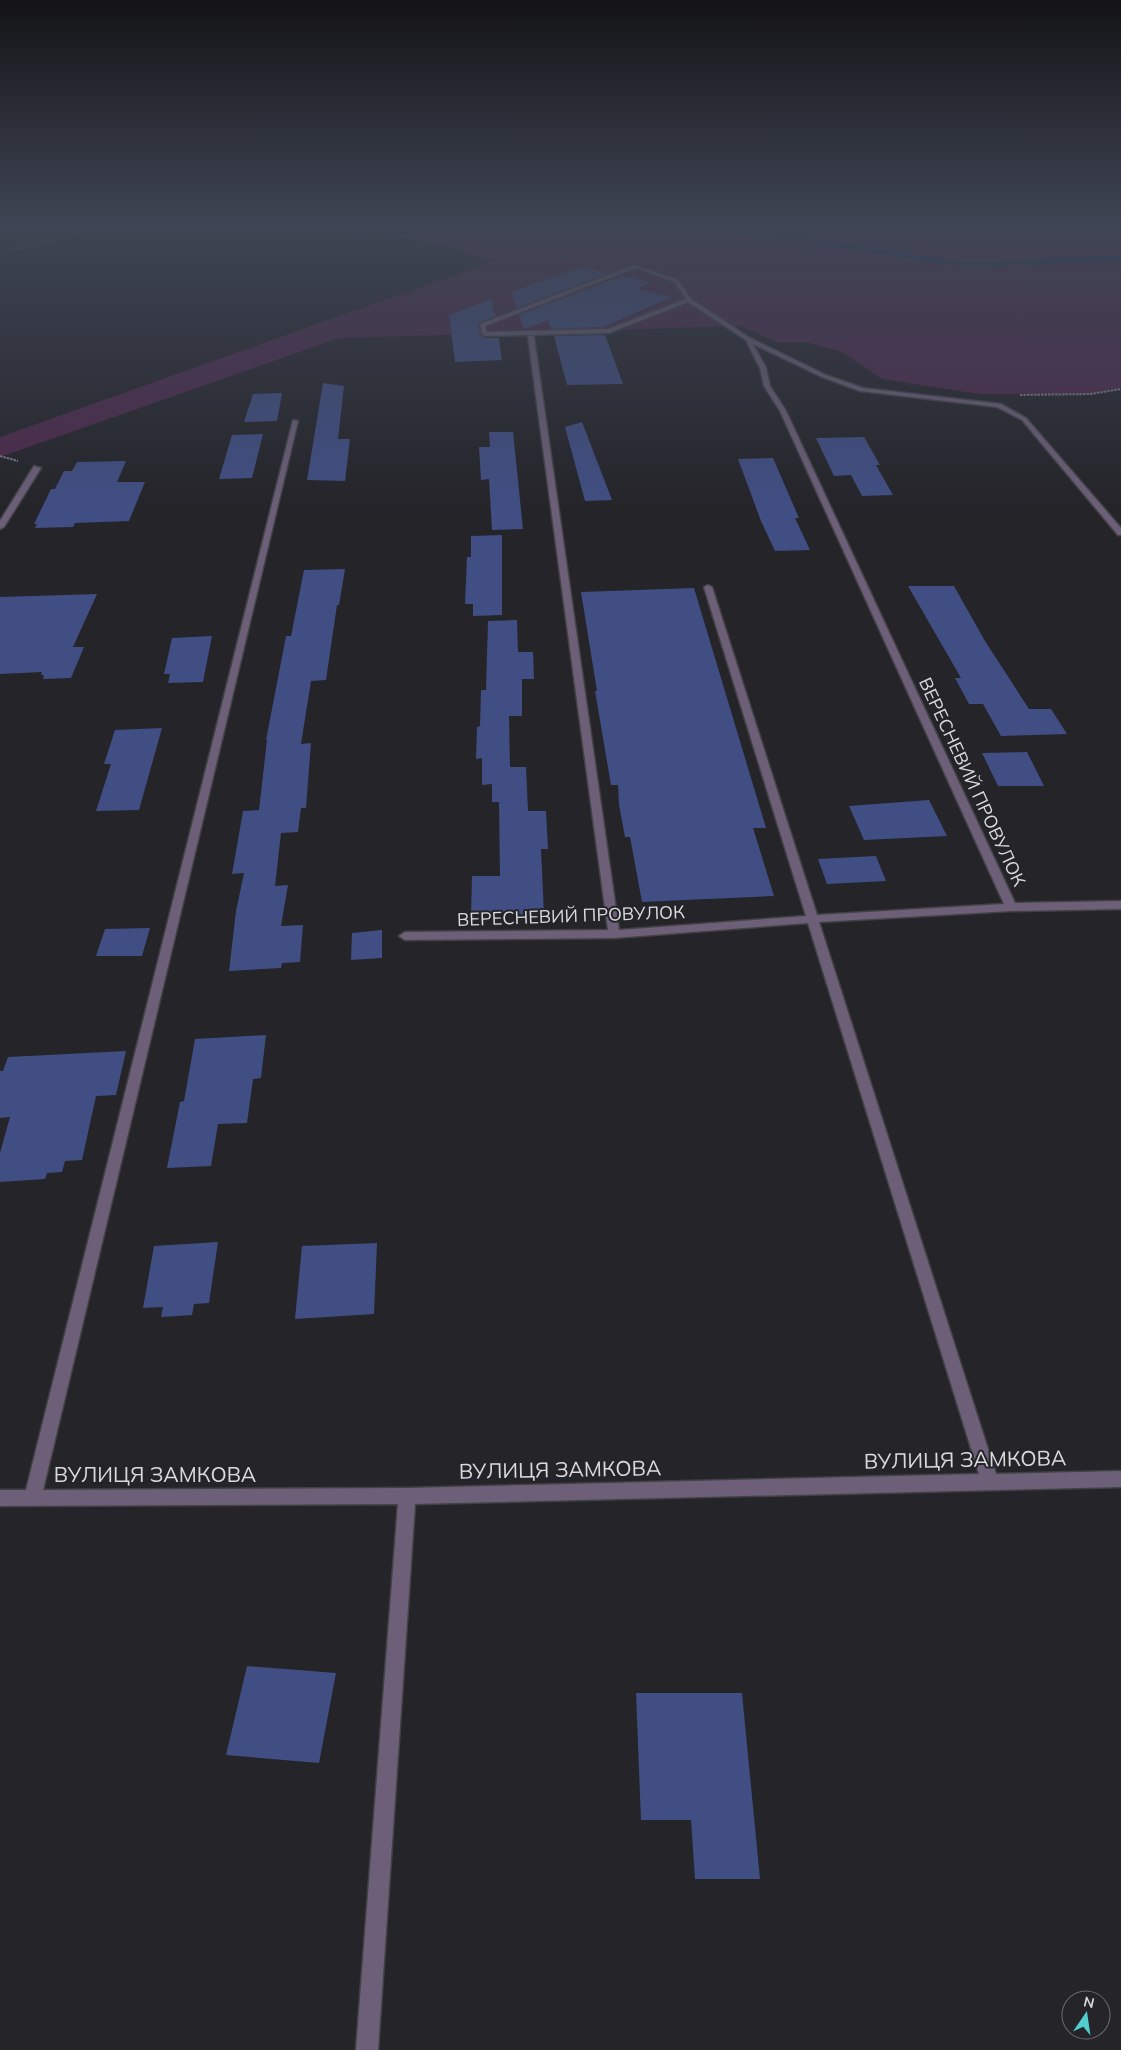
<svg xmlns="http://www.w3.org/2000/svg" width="1121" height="2050" font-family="Mulish,sans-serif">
	<rect width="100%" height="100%" fill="#242429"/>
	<!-- green -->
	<path fill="#4c294b" d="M0,223H73L0,232Z
		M330,223H1121V389L1091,394H979L882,379L842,352L806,342H777L741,326L339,338L0,457V437L494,261L427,242Z"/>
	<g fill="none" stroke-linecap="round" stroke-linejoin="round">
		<!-- stream -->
		<path stroke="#0b3762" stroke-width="4.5" d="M696,223L966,265L1121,258"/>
	</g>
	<!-- building -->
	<path fill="#404e83" d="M581,267L609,273L517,308L511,292Z
		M622,276L652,282L637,289L672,297L603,327L551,329L549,320L524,329L519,315Z
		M491,299L495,316L478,324L480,334L484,338H499L502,360L455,362L449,315Z
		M605,335L623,384L567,385L554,336Z
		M323,383L344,386L338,439H350L345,481L307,480Z
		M282,393L277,421L244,422L253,394Z
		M582,422L612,500L585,501L565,427Z
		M489,432H513L523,529L492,530L489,479L481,480L479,447H490Z
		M263,434L252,478L219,479L232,435Z
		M864,437L880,465H876L893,495L862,496L851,475L834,476L816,438Z
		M773,458L799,518H795L810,550L775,551L761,521L738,459Z
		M126,461L117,482H145L129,521L75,523L73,527L35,528L37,524H34L51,489H55L64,471H72L77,462Z
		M502,535V615L473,616V604H465L467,557H471V536Z
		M345,569L339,605H337L326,680L311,681L301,744L311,743L306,808H301L298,832L281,833L275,886L288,885L281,926L303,925L300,962L282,963L281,968L229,971L236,911L244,873L232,874L243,811L259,810L267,740H266L286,636H291L304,570Z
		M908,586H954L985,641L1029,709H1051L1067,734L1001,736L983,704H969L955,678H961Z
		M694,588L766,828H753L774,896L642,902L630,837H625L619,805L618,785H611L595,691H597L581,592Z
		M97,594L73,647H84L71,678L43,679L44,675H41L42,672L0,674V597Z
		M517,620L518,652H533L534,679H522V716H509L510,767H526L528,811H546L548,849H541L544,914L471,915L472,876H500L499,802H492V784L482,785V758L476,759L477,727L480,726L481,690H486L488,621Z
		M212,636L203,682L168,683L170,674H164L172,638Z
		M162,728L139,810L96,811L111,764H104L115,730Z
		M1027,752L1044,786H998L982,753Z
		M929,800L947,836L864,840L849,806Z
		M876,856L886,881L827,884L818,859Z
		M150,928L142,956H96L105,929Z
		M382,930V958L351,960L352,933Z
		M266,1035L261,1078L253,1079L247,1123L218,1124L211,1166L167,1168L180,1102L184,1101L195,1039Z
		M126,1051L116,1095L96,1096L82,1160L65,1161L62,1172L47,1173L45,1179L0,1182V1153L10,1117L0,1118V1071H3L8,1057Z
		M218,1242L209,1303L194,1304L192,1315L161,1317L163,1307L143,1308L154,1246Z
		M377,1243L374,1314L295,1319L302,1246Z
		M247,1666L336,1673L319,1763L226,1755Z
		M636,1693H742L760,1879H695L691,1820H641Z"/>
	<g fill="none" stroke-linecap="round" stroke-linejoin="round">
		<!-- minor casing -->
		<g stroke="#414146" stroke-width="3">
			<path id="minor" d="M634,265L678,280L691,299L750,338L826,375L863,388L1001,404L1026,418L1121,528V535H1118L1022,420L997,407L860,391L822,377L753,344L766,368L770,386L786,411L1015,903L1121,901V909L1011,911L819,922L996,1474L1121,1471V1487L415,1504L378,2050H356L398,1504L0,1506V1490H26L293,420L298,421L43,1490L407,1488L979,1474L808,923L614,938L405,940L399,936L405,932L608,930L528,337L531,335L534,337L619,930L806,916L704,587L708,585L712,587L817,915L1004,904L780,411L764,386L760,368L746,340L688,302L609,333L485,336L482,334L480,324ZM636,268L674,282L686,299L608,329L487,332L485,326Z
				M34,466L41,468L4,527L0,529V521Z"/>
		</g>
		<!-- path-far1 -->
		<path stroke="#7e7e83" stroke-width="1" stroke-dasharray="2 1" stroke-linecap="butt" d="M0,254L116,223"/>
		<!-- path -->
		<path stroke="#7e7e83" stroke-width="2" stroke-dasharray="2.5 1" stroke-linecap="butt" d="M1020,395L1091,394L1121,389
			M0,456L18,461"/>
		<!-- minor -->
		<use href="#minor" fill="#6c5f77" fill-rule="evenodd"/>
	</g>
	<!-- sky -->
	<linearGradient id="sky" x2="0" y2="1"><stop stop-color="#141417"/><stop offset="0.44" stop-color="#3f4554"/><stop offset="1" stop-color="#3f4554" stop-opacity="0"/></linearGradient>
	<rect width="1121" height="510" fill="url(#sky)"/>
	<g text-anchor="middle" stroke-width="4" stroke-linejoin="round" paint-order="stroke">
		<!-- street labels -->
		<g font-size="18" fill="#dadade" stroke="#242429">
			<text transform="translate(972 782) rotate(65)" y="6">ВЕРЕСНЕВИЙ ПРОВУЛОК</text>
			<text transform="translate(571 916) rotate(-2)" y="6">ВЕРЕСНЕВИЙ ПРОВУЛОК</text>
		</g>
		<!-- near-street labels -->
		<g font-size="21" fill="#dadade" stroke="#242429">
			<text transform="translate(965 1460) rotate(-1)" y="7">ВУЛИЦЯ ЗАМКОВА</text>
			<text transform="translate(560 1470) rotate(-1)" y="7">ВУЛИЦЯ ЗАМКОВА</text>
			<text x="155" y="1482">ВУЛИЦЯ ЗАМКОВА</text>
		</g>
	</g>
	<!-- north arrow -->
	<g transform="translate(1086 2015) rotate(13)"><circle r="24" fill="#242429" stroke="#6d6d71"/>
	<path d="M0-4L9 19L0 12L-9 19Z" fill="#52cdce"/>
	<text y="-8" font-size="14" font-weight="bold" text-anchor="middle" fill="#dadade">N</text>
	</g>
</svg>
